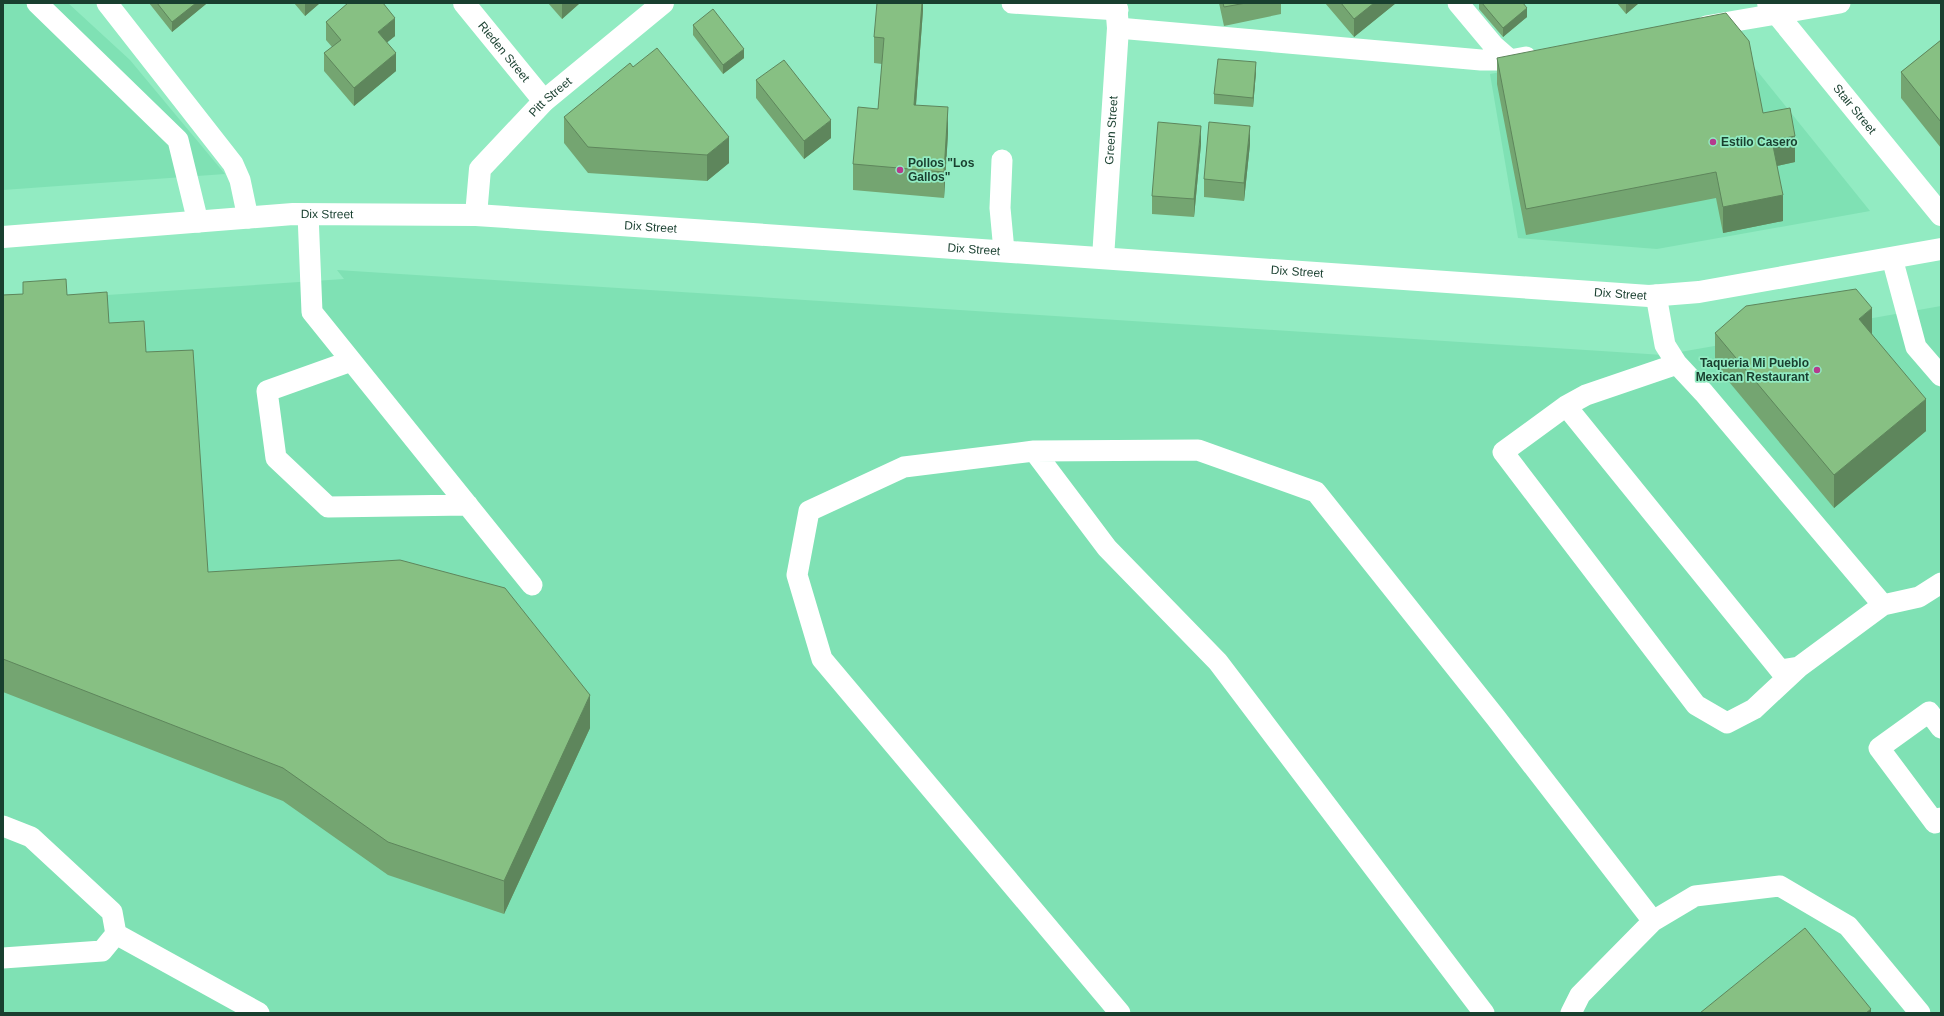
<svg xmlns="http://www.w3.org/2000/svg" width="1944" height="1016" font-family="Arial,sans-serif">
	<rect width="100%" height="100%" fill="#92ebc2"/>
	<!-- built -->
	<path fill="#7fe1b4" d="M3,3H68L130,60L225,174L3,190Z
		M1725,31L1870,211L1657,249L1518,238L1490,74Z
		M337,270L1663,355L1941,306V1013H3V302L344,279Z"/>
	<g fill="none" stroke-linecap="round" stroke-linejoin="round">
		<!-- lane -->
		<path stroke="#fff" stroke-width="21" d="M37,3L178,140L198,222
			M107,3L233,164L240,180L248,218
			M1012,3L1118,10
			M1458,3L1494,46L1510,60
			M1706,26L1840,3
			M1118,28L1481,60H1510L1526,57
			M1002,160L1000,208L1004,251
			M308,214L312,312L532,585
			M1892,258L1916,347L1941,376
			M1656,295L1665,345L1677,364L1704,393L1883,605L1919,597L1941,583
			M351,361L267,391L276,458L328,507L468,505
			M1677,364L1586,395L1566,406L1503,452L1696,705L1727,723L1754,709L1799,667
			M1566,406L1780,670L1799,667L1883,605
			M1034,451L1107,548L1218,662L1484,1013
			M1941,728L1929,712L1879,748L1935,823L1941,818
			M3,826L31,837L112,912L116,934L259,1013
			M3,958L102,951L116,934
			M1120,1013L822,659L797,575L809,511L904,467L1034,451L1198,450L1316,492L1496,718L1653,921
			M1571,1013L1580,995L1653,921L1695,896L1780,886L1848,926L1920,1013"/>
		<!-- street -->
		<g stroke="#fff" stroke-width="22">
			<path id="s1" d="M464,3L544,101"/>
			<path id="s2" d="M1768,3L1941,215"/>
			<path id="s3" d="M476,215L480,169L544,101L663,3"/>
			<path id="s4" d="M1103,258L1118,28L1116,3"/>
		</g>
		<!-- secondary -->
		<path stroke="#fff" stroke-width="22" id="s5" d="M3,237L293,214L476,215L1649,296L1699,292L1941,249"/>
	</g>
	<!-- wall -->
	<path fill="#74a571" d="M149,3H206V4L172,32Z
		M294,3H320L305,16Z
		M548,3H580L562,19Z
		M923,3V10L916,105L948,133L944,198L853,190V164L878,109L882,64L874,63V37Z
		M1219,3H1281V14L1224,26Z
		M1325,3H1396L1354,37Z
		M1479,3H1523L1527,17L1503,37L1479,9Z
		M1617,3H1639L1626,14Z
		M326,22L395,36L387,42L396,71L354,106L324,71V53L332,47L326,40Z
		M693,25L744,58L723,74L693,35Z
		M1941,40V148L1901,98V72Z
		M1497,58L1763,113L1795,162L1777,166L1783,221L1723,233L1716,198L1526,235L1497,84Z
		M633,67L729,163L707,181L588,173L564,143V117Z
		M1256,72L1253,107L1214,104V94Z
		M756,80L831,138L804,159L756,98Z
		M1201,144L1194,217L1152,214V196Z
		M1250,144L1244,201L1204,197V179Z
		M23,282L67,295L109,323L146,352L208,572L590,728L504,914L388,875L283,801L3,692V295L23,294Z
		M1715,333L1872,334L1926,431L1834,508L1715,365Z"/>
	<!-- shaded-wall -->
	<path fill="#5e865c" d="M196,3H206V4L172,32V22Z
		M305,3H320L305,16Z
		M562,3H580L562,19Z
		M922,3H923V10L914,131V105Z
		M1374,3H1396L1354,37V19Z
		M1626,3H1639L1626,14Z
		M1527,8V17L1503,37V28Z
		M395,18V36L378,50V32Z
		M744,49V58L723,74V65Z
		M396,53V71L354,106V88Z
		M1256,62V72L1253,107V98Z
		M948,107V133L944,198V172Z
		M831,120V138L804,159V141Z
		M1201,126V144L1194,217V199Z
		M1250,126V144L1244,201V183Z
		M1795,136V162L1772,167V141Z
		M729,137V163L707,181V155Z
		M1783,195V221L1723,233V207Z
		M1872,308V341L1859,319Z
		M1926,399V431L1834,508V475Z
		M590,695V728L504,914V881Z
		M1871,1009V1013H1866Z"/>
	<!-- building -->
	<path fill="#87c083" stroke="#5e865c" d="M157,3H196L172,22Z
		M348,3H383L395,18L378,32L396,53L354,88L324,53L341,40L326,22Z
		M877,3H922L914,105L948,107L944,172L853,164L858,107L878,109L884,38L874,37Z
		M1223,3H1246L1224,7Z
		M1341,3H1374L1354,19Z
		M1482,3H1523L1527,8L1503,28Z
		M713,9L744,49L723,65L693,25Z
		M1726,13L1749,41L1763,113L1790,108L1795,136L1772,141L1783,195L1723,207L1716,172L1526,209L1497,58Z
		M1941,40V122L1901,72Z
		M657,48L729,137L707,155L588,147L564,117L630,63L633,67Z
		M1218,59L1256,62L1253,98L1214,94Z
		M784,60L831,120L804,141L756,80Z
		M1158,122L1201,126L1194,199L1152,196Z
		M1209,122L1250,126L1244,183L1204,179Z
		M66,279L67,295L107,292L109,323L144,321L146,352L193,350L208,572L400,560L505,588L590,695L504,881L388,842L283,768L3,659V295L23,294V282Z
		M1856,289L1872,308L1859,319L1926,399L1834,475L1715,333L1746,306Z
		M1805,928L1871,1009L1866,1013H1700Z"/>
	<!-- markers -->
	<g fill="#b53b8e" stroke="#92ebc2" stroke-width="1.5">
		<circle cx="1713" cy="142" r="4"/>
		<circle cx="900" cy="170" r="4"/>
		<circle cx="1817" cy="370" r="4"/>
	</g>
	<g text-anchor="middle" stroke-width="3.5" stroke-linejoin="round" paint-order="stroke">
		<!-- street labels -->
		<g font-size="12" fill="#193f2f" stroke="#92ebc2">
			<text dy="4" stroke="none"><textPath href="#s1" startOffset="63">Rieden Street</textPath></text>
			<text dy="4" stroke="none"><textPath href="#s3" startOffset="147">Pitt Street</textPath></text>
			<text dy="4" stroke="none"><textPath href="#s2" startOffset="137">Stair Street</textPath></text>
			<text dy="4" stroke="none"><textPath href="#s4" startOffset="128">Green Street</textPath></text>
			<text dy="4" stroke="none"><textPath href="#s5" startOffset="325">Dix Street</textPath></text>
			<text dy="4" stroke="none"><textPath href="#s5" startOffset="649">Dix Street</textPath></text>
			<text dy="4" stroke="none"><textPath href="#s5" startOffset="973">Dix Street</textPath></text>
			<text dy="4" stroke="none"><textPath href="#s5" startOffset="1297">Dix Street</textPath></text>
			<text dy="4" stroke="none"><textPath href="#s5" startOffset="1621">Dix Street</textPath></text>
		</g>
		<!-- poi labels -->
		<g font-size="12" font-weight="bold" fill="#193f2f" stroke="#92ebc2" text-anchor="start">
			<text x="1721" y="146">Estilo Casero</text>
			<text x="908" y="167">Pollos "Los<tspan x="908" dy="14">Gallos"</tspan></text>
			<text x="1809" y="367" text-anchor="end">Taqueria Mi Pueblo<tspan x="1809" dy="14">Mexican Restaurant</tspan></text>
		</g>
	</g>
	<!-- border -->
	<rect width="1944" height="1016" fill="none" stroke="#193f2f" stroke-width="8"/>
</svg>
